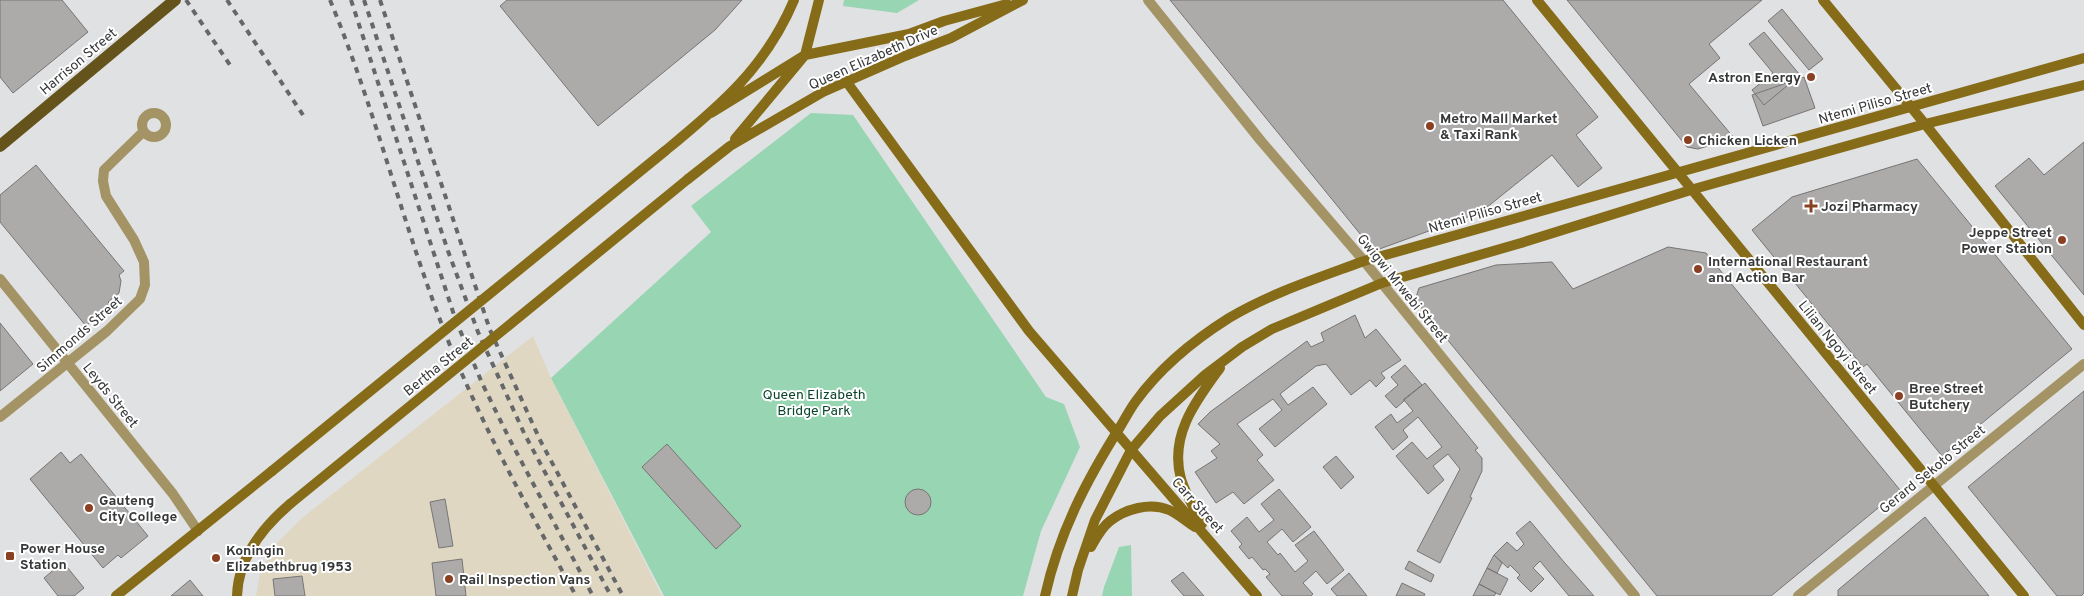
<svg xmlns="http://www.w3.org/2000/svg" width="2084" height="596" font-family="Overpass,sans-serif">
	<rect width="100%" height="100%" fill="#e0e1e3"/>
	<!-- industrial -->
	<path fill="#dfd7c2" d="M533,336L551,378L662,596H256L260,573L277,543L302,518Z"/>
	<!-- green -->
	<path fill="#98d5b3" d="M844,0H919L897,13L843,6Z
		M811,113L853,115L1046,397L1064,404L1080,447L1041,531L1023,596H664L551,378L711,232L691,206Z
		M1131,545L1132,596H1102L1104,587L1119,547Z"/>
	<!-- building -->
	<path fill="#adaaaa" stroke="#777574" d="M0,0H62L88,32L13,93L0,77Z
		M507,0H742L715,30L598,126L500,6Z
		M1170,0H1503L1598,117L1576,135L1602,168L1578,187L1552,155L1481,212L1374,251Z
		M1567,0H1762L1709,44L1720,58L1689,84L1734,138L1698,149L1687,147Z
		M1782,9L1823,59L1809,70L1768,21Z
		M1764,32L1800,75L1764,105L1752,90L1773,73L1749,44Z
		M1804,77L1815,108L1763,126L1752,95Z
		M2084,142V295L1995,186L2029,158L2044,175Z
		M1917,159L2072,349L1942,456L1867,364L1863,367L1752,230L1792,197Z
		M36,165L124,271L119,275L121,281L119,293L108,302L111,305L86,326L0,222V195Z
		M1668,247L1706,253L1900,490L1771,596H1657L1415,300L1419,288L1496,265L1552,262L1573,289Z
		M1355,315L1365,338L1376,329L1401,360L1381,373L1385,378L1376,387L1370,380L1351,395L1326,364L1316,366L1280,394L1288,405L1313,387L1327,404L1275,447L1259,429L1282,410L1273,399L1237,424L1263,455L1257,460L1274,480L1244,504L1233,492L1216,503L1195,472L1217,458L1211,451L1220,444L1198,424L1210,412L1307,341L1311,347L1324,341L1321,333Z
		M0,323L33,364L0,391Z
		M1405,365L1422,385L1404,399V401L1396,408L1385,396L1398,385L1391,377Z
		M1425,383L1478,448L1475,450L1482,458V471L1470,497L1472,498L1440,563L1417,551L1460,469L1448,454L1433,466L1444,480L1428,494L1396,456L1412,442L1427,459L1442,447L1418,417L1403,430L1408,437L1393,450L1375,427L1391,414L1397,423L1413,411L1404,400Z
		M2084,391V593L2081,596H2057L1968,487Z
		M667,444L741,526L716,549L642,467Z
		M61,452L70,463L81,454L148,536L121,558L118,555L103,568L30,479Z
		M1336,456L1354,477L1341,489L1323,467Z
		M1279,489L1311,527L1293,542L1282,529L1267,542L1278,555L1280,553L1295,572L1308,561L1295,545L1314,531L1344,570L1327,584L1316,571L1303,583L1313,594L1311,596H1282L1266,577L1270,574L1265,569L1263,570L1252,557L1249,559L1239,547L1242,544L1231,531L1247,517L1259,532L1274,520L1261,504Z
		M905 502a13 13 0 1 1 26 0a13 13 0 1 1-26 0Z
		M445,499L453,546L439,548L430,502Z
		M1925,517L1989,596H1838V590Z
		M1530,521L1564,562L1594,596H1569L1540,561L1533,568L1544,579L1531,592L1517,578L1520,575L1510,565L1508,568L1494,555L1507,542L1517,551L1524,544L1516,533Z
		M1494,555L1502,563L1497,573L1487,568Z
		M462,559L466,596H436L432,563Z
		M1409,561L1434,575L1431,582L1405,569Z
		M63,562L84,588L74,596H58L44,578Z
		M1487,568L1508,579L1500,595L1479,584Z
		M1183,572L1204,596H1184L1171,581Z
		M1349,573L1367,596H1337L1331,589Z
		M302,576L305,596H275L273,579Z
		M190,580L203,596H171Z
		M1402,583L1425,594L1424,596H1396Z
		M1479,584L1496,593L1494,596H1473Z"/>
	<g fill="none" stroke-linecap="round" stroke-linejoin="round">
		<!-- street -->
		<path stroke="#a49364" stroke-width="10" d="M1148,0L1261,141L1364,261L1635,596
			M142 125a12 12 0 1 1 24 0a12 12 0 1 1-24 0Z
			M0,279L173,494L198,531
			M0,417L107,331L140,299L145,285L144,262L134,240L106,196L103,181L104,170L143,132
			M1798,596L2084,364"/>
		<!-- secondary -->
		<path stroke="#866c18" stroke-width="10" d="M1537,0L2024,596
			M1823,0L1925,124L2084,325
			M846,81L1029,331L1257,596
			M711,113L805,55L909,34L944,21L1007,4
			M735,139L805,55L819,0
			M665,151C720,106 766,67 794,0
			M688,179L730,146L823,92L905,56L951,38L1023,0
			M1202,524C1195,510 1186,495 1181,479C1169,435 1196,401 1220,368
			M1091,547C1096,538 1101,528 1110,521C1125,509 1150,502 1169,510C1178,514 1187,522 1195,527
			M116,596L272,471
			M237,596C238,558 263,527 290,504
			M1045,596C1059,533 1086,481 1120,427C1125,419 1130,409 1136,401C1160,368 1194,340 1229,318C1271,293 1318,278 1364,261L2084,58
			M1072,596L1078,570L1095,520L1131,450L1160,416L1205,375L1242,347L1272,329L1382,283L1521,243L1694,189L1925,124L2084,85"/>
		<!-- primary -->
		<path stroke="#65531c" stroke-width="12" d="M0,146L175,0"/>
		<!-- rail -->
		<path stroke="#666768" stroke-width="4" stroke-dasharray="6 6" stroke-linecap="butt" d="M186,0L232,68
			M227,0L303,115
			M330,0C374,106 401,218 442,325C478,420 528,508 576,596
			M351,0L455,318L482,383L511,442L593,596
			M364,0L448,251L478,332L524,433L611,596
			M380,0L490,330L540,440L623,596"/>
		<!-- secondary-bridge -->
		<path stroke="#866c18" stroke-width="10" d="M272,471L665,151
			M290,504L688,179"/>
	</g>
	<!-- markers -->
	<g fill="#894023" stroke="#fff" stroke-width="2">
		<circle cx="1811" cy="77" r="5"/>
		<circle cx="1430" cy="126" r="5"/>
		<circle cx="1688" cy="140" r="5"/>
		<path d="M1808.5 198.5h5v5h5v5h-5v5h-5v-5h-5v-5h5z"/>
		<circle cx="2062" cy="240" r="5"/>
		<circle cx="1698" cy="269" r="5"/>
		<circle cx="1899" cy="396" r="5"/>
		<circle cx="89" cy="508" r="5"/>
		<rect x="5" y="551" width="10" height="10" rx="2.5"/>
		<circle cx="216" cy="558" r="5"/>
		<circle cx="449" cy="579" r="5"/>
	</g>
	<g text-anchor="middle" stroke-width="4" stroke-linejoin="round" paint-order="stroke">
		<!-- street labels -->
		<g font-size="14" fill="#373839" stroke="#fff">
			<text transform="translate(873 57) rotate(-24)" y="5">Queen Elizabeth Drive</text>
			<text transform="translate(78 61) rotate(-40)" y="5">Harrison Street</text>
			<text transform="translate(1875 103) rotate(-16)" y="5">Ntemi Piliso Street</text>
			<text transform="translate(1485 212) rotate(-16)" y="5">Ntemi Piliso Street</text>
			<text transform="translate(1403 288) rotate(51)" y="5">Gwigwi Mrwebi Street</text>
			<text transform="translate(79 334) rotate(-41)" y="5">Simmonds Street</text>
			<text transform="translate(1838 347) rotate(51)" y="5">Lilian Ngoyi Street</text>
			<text transform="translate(438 366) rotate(-39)" y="5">Bertha Street</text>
			<text transform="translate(111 395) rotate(51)" y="5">Leyds Street</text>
			<text transform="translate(1932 469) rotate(-39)" y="5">Gerard Sekoto Street</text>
			<text transform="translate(1198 505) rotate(48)" y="5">Carr Street</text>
		</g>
		<!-- poi labels -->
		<g font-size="14" font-weight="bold" fill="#373839" stroke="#fff" text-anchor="start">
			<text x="1801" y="82" text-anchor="end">Astron Energy</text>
			<text x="1440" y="123">Metro Mall Market<tspan x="1440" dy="16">&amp; Taxi Rank</tspan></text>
			<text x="1698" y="145">Chicken Licken</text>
			<text x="1821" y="211">Jozi Pharmacy</text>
			<text x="2052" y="237" text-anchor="end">Jeppe Street<tspan x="2052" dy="16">Power Station</tspan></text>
			<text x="1708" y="266">International Restaurant<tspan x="1708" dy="16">and Action Bar</tspan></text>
			<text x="1909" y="393">Bree Street<tspan x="1909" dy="16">Butchery</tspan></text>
			<text x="99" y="505">Gauteng<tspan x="99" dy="16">City College</tspan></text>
			<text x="20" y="553">Power House<tspan x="20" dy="16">Station</tspan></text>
			<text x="226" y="555">Koningin<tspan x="226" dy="16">Elizabethbrug 1953</tspan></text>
			<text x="459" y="584">Rail Inspection Vans</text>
		</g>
		<!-- park labels -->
		<g font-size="14" fill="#0a442b" stroke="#fff">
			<text x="814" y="399">Queen Elizabeth<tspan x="814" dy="16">Bridge Park</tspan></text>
		</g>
	</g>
</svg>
